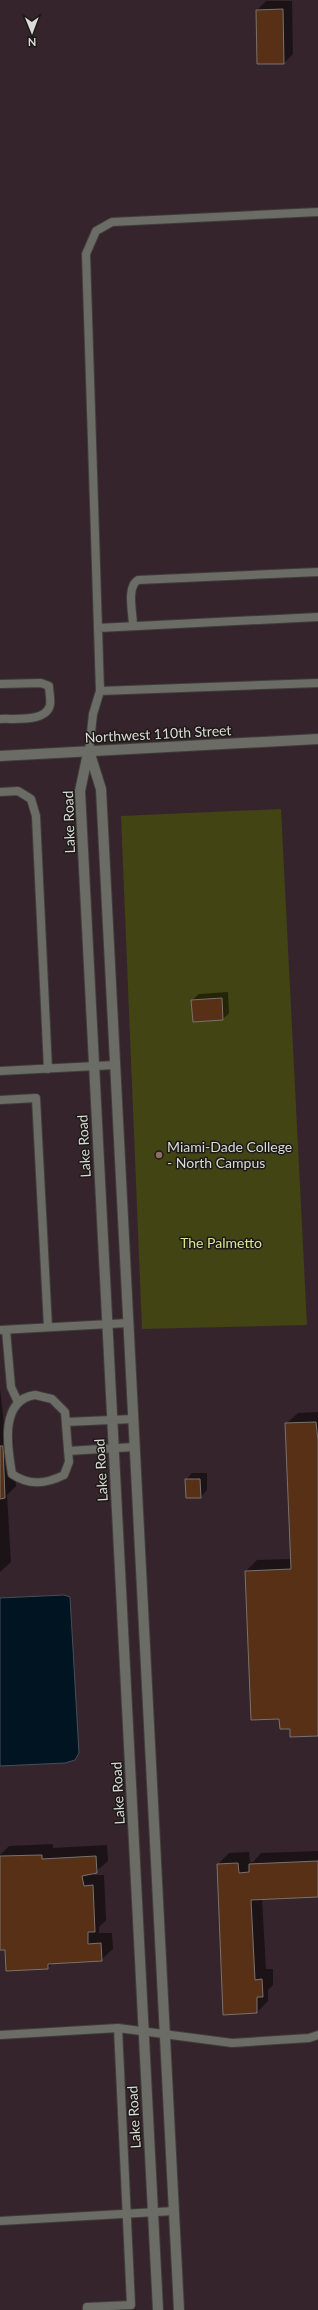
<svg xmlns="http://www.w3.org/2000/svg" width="318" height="2310" font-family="Lato,sans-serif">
	<rect width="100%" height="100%" fill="#24231f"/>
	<!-- education -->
	<path fill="#36242c" d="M0,0H318V2310H0Z"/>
	<!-- green -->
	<path fill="#424414" d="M281,809L307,1325L142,1329L121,816Z"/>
	<!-- water -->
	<path fill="#001421" stroke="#425058" d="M64,1595L70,1597L79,1753L75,1760L65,1763L0,1766V1598Z"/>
	<!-- shadow -->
	<path fill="#0007" d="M266,1H292L293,54L284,63L257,10Z
		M228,992L229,1013L223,1019L192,1000L199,994Z
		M0,1387L5,1435H13L16,1486L7,1495L11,1562L0,1572Z
		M318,1412V1735L291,1728L280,1718L246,1571L257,1560L292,1559L286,1424L298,1413Z
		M192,1473H207V1490L201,1497L186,1480Z
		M53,1844V1848L107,1845L108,1861L94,1873V1875H104L106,1920L99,1927V1933H112L113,1949L101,1960L53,1963L48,1968L6,1949H0V1855L9,1846Z
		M318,1851V1896L262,1899L266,1969H273V1985L268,1990V2001L257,2012L218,1864L229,1853L249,1852L250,1862H253L261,1853Z"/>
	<!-- building -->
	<path fill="#583016" stroke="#77726f" d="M283,9L284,64H257L256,10Z
		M222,998L223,1020L193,1022L191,1000Z
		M316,1422L318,1441V1736L290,1737V1729H280L279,1719L251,1720L245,1571L291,1569L285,1423Z
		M0,1446H3L5,1498L0,1499Z
		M185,1479H200L201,1498H186Z
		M42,1855V1859L96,1856L97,1873L82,1876L84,1886L93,1885L95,1932H88V1944L101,1943L102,1961L48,1964V1969L6,1971L5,1950H0V1856Z
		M318,1861V1897L251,1900L255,1980L262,1979L263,1997H257V2013L223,2015L217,1864L238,1863L239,1873L249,1872V1864Z"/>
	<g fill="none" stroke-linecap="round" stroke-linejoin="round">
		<!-- service casing -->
		<g stroke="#3f3e3b" stroke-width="10">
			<path id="service" d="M133,626C133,613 126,587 138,580L318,572
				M98,628L318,617
				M0,684L41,683L49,686C49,691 51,699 50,705C46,723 13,718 0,719
				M100,691L318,683
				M89,751L93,714L100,691L86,254L96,231L112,222L318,212
				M0,792L18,791L31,799L36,816L48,1069
				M0,1071L115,1065
				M0,1100L36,1098L48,1327
				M0,1330L128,1323
				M6,1330L11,1387L17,1400
				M35,1395L52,1399L65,1412L69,1462L64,1475C46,1484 29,1486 12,1474C7,1445 0,1400 35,1395Z
				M66,1422L133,1419
				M68,1451L134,1447
				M0,2035L118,2028L232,2043L309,2038L318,2035
				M0,2221L174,2211
				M87,2310V2307L131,2305L118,2028"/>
		</g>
		<!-- minor casing -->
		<g stroke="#3f3e3b" stroke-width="12">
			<path id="minor" d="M89,751L101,789L179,2310
				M88,753L80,791L158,2310"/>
		</g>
		<!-- tertiary casing -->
		<g stroke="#3f3e3b" stroke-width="12">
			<path id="tertiary" d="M0,756L318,739"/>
		</g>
		<!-- service -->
		<use href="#service" stroke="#6c6c66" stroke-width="8"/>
		<!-- minor -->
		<use href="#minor" stroke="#6c6c66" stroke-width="10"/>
		<!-- tertiary -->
		<use href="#tertiary" stroke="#6c6c66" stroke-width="10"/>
	</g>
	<!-- markers -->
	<circle fill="#8d6e63" stroke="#1b1a16" stroke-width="1.5" cx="159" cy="1155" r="4"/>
	<g text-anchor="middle" stroke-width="3" stroke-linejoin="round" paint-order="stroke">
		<!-- street labels -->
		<g font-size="14" fill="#dcdbd8" stroke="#1b1a16">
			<text transform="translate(158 734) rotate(-3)" y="5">Northwest 110th Street</text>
			<text transform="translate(69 822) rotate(-92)" y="5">Lake Road</text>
			<text transform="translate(84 1146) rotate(-93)" y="5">Lake Road</text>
			<text transform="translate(101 1470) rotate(-93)" y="5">Lake Road</text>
			<text transform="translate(118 1793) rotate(-93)" y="5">Lake Road</text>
			<text transform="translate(134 2117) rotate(-93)" y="5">Lake Road</text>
		</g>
		<!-- poi labels -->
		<g font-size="14" fill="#dcdbd8" stroke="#1b1a16" text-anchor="start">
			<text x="167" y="1152">Miami-Dade College<tspan x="167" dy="16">- North Campus</tspan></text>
		</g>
		<!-- park labels -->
		<g font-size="14" fill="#dee495" stroke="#1b1a16">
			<text x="221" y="1248">The Palmetto</text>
		</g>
	</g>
	<!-- north arrow -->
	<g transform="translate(32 32) rotate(179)" stroke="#1b1a16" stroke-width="3" paint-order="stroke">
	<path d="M0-3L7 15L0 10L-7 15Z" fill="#dcdbd8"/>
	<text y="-6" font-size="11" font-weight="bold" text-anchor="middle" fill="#dcdbd8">N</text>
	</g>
</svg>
